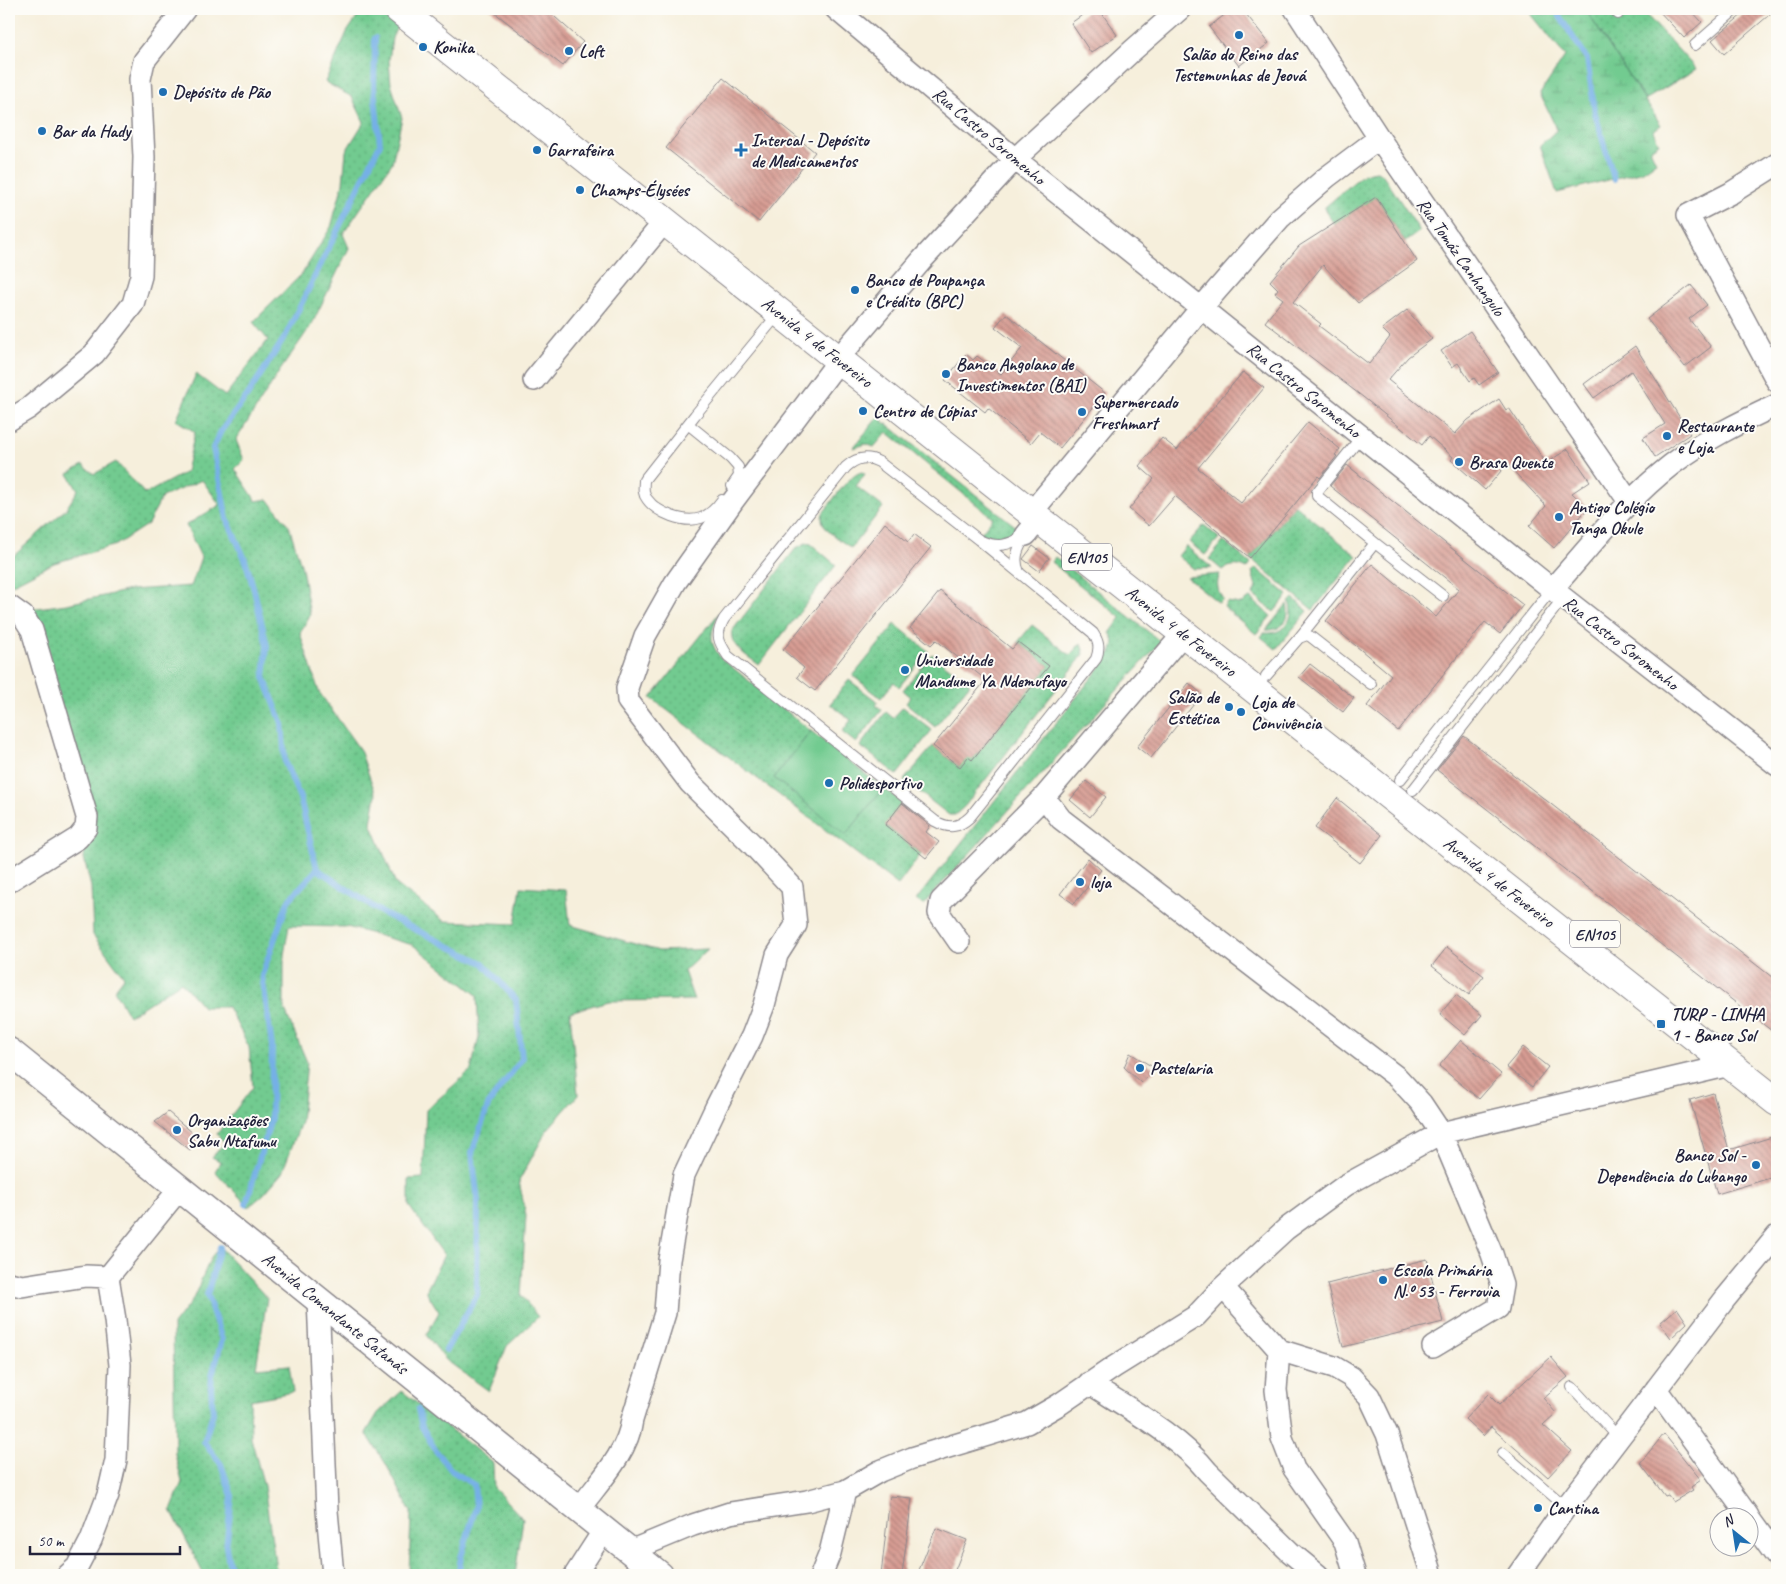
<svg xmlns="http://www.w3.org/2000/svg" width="1786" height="1584" font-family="Caveat,sans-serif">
	<defs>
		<pattern id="grass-dots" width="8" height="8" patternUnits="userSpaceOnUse" patternTransform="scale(1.25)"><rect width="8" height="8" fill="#72cb90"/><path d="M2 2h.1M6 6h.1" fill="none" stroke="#62ae7d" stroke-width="1.8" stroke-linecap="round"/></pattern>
		<pattern id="wetland-marsh" width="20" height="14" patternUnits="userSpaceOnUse" patternTransform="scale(1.25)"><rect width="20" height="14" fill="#72cb90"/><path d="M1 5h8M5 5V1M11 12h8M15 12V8" fill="none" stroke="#62ae7d"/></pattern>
		<pattern id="building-back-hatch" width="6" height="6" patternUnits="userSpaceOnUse" patternTransform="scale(1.25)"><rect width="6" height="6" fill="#d79c93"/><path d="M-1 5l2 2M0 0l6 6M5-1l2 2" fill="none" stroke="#ae7f79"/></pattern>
	</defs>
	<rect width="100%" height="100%" fill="#fdfcf7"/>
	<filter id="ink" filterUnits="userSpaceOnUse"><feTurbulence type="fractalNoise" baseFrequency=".02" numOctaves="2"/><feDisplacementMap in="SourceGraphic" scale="10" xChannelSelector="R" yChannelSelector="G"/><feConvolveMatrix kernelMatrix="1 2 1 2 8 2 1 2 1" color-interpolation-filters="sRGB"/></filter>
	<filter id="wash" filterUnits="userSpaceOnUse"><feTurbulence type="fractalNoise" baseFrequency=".0096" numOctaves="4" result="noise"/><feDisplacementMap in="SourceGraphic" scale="20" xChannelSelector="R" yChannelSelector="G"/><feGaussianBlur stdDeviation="1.12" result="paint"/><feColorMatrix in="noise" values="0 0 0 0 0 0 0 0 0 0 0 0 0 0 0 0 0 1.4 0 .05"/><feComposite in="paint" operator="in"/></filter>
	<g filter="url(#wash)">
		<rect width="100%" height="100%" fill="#f6efdc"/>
		<!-- grass -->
		<path fill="url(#grass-dots)" stroke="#4a7666" d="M363,9H379L399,23L392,38L389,61L391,84L402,118L392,163L343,234L349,248L312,324L279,372L236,440L244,460L235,469L256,501L268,499L289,526L302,568L310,615L300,633L319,692L360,750L376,795L371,823L396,884L444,921L515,924L521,887L566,890L570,925L659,951L708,949L684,971L694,1000L608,1001L570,1012L578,1095L547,1130L519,1181L526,1216L521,1295L538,1317L507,1346L489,1391L446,1360L426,1335L439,1312L426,1291L444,1255L409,1206V1179L423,1178L426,1110L471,1070L479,1037L477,995L413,945L347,927L289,926L284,955V1008L307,1062L301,1122L282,1173L264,1194L249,1207L215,1171L221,1162L212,1157L225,1143L217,1134L253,1087L249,1047L228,1007H203L181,982L129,1016L114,990L124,977L93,935L91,887L84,858L86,828L30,609L67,604L130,590L191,586L201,557L186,525L220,505L202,480L162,497L148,524L116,545L54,563L9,586V560L66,509L78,490L68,474L83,465L94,474L116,462L145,494L186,472L195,432L176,420L196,374L225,396L268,340L253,322L302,274L331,227L343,183L346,151L364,122L352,97L325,82L347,32Z
			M1585,9H1641L1696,69L1645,100Z
			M1377,171L1383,175L1420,231L1405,242L1376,197L1334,224L1324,208L1362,175L1370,172Z
			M878,417L1019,529C1008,538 994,537 980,534L993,518L887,432L874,447L866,444L853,448Z
			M862,472L865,474L856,486L883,507L851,548C840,539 817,529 823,513C832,502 848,475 862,472Z
			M1295,505L1357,556L1313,610L1250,558Z
			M1204,525L1219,538L1205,555L1189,542Z
			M1224,541L1251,564L1247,569C1238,564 1231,565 1222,570L1209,559Z
			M806,543L811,544L836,565L759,665C748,656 729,647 732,631L796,548Z
			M1186,546L1212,568L1194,569L1178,556Z
			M1055,557L1161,642L923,905L916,900L1105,661C1112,651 1118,644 1110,633L1121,618L1051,562Z
			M1256,568L1288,595L1274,612L1253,595L1256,587L1252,572Z
			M1220,574C1216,583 1217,591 1223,599L1219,603L1187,577Z
			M1250,598L1271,616L1256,634L1224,607L1227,602L1240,604Z
			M1293,598L1308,611L1276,649L1261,637L1264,633C1283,635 1296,620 1289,602Z
			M1287,604C1291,620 1282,631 1266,630Z
			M719,613C711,633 707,641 722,659L811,731L774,778L846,834L883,788L903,803L885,825L921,854L898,885L651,698Z
			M895,624L928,651L899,687L894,682L881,698L853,676Z
			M1032,625L1070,655L1081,643L1084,654L965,806L955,815H949L904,780L933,746L959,767L968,757L972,760L1049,666L1018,642Z
			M932,654L970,684L935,727L906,703L911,697L903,690Z
			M849,680L878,702L876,705L882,710L856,743L842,732L851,720L830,704Z
			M903,707L932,730L897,775L860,746L886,712L893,718Z
			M220,1247L267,1298L256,1368L289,1365L293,1392L250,1400L251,1438L264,1486L277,1575H204L171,1510L182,1482L175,1454L173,1325L193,1299L211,1257Z
			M402,1391L493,1463L494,1488L523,1519L515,1575H409L411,1512L386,1464L366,1433L378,1413Z"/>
		<!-- wetland -->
		<path fill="url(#wetland-marsh)" stroke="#4a7666" d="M1527,9H1585L1661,125L1653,131L1659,143L1650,149L1656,162L1643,171L1557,193L1540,145L1557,130L1540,94L1565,56Z"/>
		<!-- pitch -->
		<path fill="#72cb90" stroke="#4a7666" d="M811,731L883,788L846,835L774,778Z"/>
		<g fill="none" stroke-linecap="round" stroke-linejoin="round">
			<!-- stream -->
			<path stroke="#74b0e6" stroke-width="6" d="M1555,9L1587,59L1595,113L1614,179
				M375,38L374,88L380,144L285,337L247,396L221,431L213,448L227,519L245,559L254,590L267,646L264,677L282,723L285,763L300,798L317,869L384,914L483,963L516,1000L522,1059L489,1103L472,1153L478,1201L477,1295L446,1350
				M246,1204L271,1119L272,1046L262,975L288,901L317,869
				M220,1247L207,1295L222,1340L212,1375L211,1388L213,1413L204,1442L221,1464L232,1496L226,1547L231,1575
				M418,1409L422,1427L436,1451L452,1471L474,1485L476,1507L461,1557L458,1575"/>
		</g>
		<g id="blocks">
			<!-- building -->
			<path fill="url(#building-back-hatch)" d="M490,9H546L583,42L563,66Z
				M1091,9H1099L1117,35L1091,53L1071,23Z
				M1232,9H1242L1269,43L1239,66L1209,27Z
				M1657,9H1690L1702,22L1684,38Z
				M1749,9H1776L1724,54L1712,40Z
				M723,78L815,152L759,222L666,148Z
				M1376,197L1417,261L1358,303L1323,265L1293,302L1321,324L1319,326L1369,364L1390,337L1382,329L1407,310L1432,339L1408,357L1388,380L1455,434L1468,420L1499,399L1506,410L1509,408L1546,463L1568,449L1590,481L1572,493L1588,508L1554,548L1529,526L1546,506L1507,464L1485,490L1451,460L1453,457L1429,436L1422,445L1363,397L1265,322L1283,299L1275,293L1278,289L1270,281L1299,246Z
				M1691,285L1707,305L1689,319L1711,347L1685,367L1647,319Z
				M1006,314L1105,393L1060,448L1040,432L1031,443L988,408L985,412L945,380L966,354L973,360L977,356L1001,374L1022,348L995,327Z
				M1470,331L1498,372L1479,385L1474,378L1470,381L1458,363L1452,367L1441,351Z
				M1635,346L1690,434L1655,457L1643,438L1665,424L1631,371L1594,398L1584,384Z
				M1243,372L1264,388L1198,468L1241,503L1308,422L1340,449L1335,455L1337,456L1320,478L1318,476L1250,558L1175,496L1149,526L1129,509L1154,479L1139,466L1162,438L1177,450Z
				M1347,465L1523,605L1500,634L1485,622L1398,731L1367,706L1391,675L1326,621L1372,564L1436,617L1459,589L1330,486Z
				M885,523L908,542L914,534L931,547L815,691L797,677L804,668L783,650Z
				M1033,546L1049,558L1039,571L1023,559Z
				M940,591L1012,649L1018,642L1049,666L972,760L968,757L960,767L933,746L986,680L936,640L931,645L910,628Z
				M1310,664L1354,698L1343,712L1299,677Z
				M1189,683L1202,694L1151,758L1137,747Z
				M1464,736L1777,981V1035L1437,770Z
				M1086,781L1106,797L1090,817L1070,800Z
				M1337,798L1382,835L1360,863L1315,828Z
				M902,803L930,826L926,832L939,842L926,858L885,825Z
				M1088,858L1101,870L1074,904L1060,894Z
				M1447,947L1484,976L1469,995L1432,966Z
				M1456,995L1482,1015L1465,1035L1440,1014Z
				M1461,1040L1501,1074L1479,1099L1439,1066Z
				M1523,1047L1548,1067L1532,1087L1506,1067Z
				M1130,1053L1156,1069L1141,1083L1124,1067Z
				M1713,1093L1729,1150L1772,1137L1777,1155V1176L1717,1194L1690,1100Z
				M168,1112L200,1139L190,1150L155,1122Z
				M1427,1259L1443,1322L1343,1347L1327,1284Z
				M1677,1308L1687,1323L1671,1338L1660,1323Z
				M1551,1357L1568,1377L1543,1398L1556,1413L1543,1425L1572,1451L1548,1477L1491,1427L1483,1436L1465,1419L1488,1394L1499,1405Z
				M1664,1434L1701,1480L1691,1487L1693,1490L1673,1502L1668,1495L1665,1496L1640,1463Z
				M890,1496L912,1498L902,1575H881Z
				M936,1528L967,1540L953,1575H917Z"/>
		</g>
	</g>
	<g filter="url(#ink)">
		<use href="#blocks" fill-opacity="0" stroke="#8c888c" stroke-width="1"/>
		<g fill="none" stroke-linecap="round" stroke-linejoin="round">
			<!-- service casing -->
			<g stroke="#8c888c" stroke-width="12">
				<path id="service" d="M1614,9L1618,14
					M1695,45L1736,9
					M688,424L730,458L738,467L739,476L732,486
					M1361,437L1317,492V496L1375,543
					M722,500C717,507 709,515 701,518C684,524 657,513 647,499C642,493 644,486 644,480L695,415L779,313
					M979,540L1093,633C1099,642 1100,648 1096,659L970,817C958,828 949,829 935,821L728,656C718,641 715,635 724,619L846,467C856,458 866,455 879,462L979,540C998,549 1009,545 1026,535
					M1019,572C1013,558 1018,548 1026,536
					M1299,638L1375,543L1443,596
					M1266,676L1299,638L1307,635L1311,637L1371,684
					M1400,780L1552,589
					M1413,790L1563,598
					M1572,1387L1619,1438
					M1503,1453L1566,1507"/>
			</g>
			<!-- minor casing -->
			<g stroke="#8c888c" stroke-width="24">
				<path id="minor" d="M836,9L1015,159L1552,589L1777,765
					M1295,9L1379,138L1630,503
					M1777,164L1731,193L1688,215L1777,381
					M848,347L922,260L1015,159L1132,51L1180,9
					M534,380L665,221
					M9,420L29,408L94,354L133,304L141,276L144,157L140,79L144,61L185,9
					M1041,501L1202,307L1280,218L1327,177L1379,138
					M1026,535L1039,519
					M1552,589C1590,547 1626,500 1671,465C1704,440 1740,422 1777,405
					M9,606L23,616L32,630L87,817L86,828L78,838L9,881
					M1044,797L1061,819L1398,1078L1421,1103L1441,1133L1492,1254L1502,1285L1498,1308L1433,1347
					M959,942L939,913L941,901L1044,797L1184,633
					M9,1283L22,1286L86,1276L108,1277
					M1223,1287L1279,1350L1334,1367L1351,1377L1369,1396L1387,1434L1432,1575
					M318,1299L327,1511L333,1575
					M1279,1350L1276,1390L1282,1438L1294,1469L1345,1542L1355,1575
					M1089,1383C1129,1409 1178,1435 1208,1472L1290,1552L1318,1575
					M1656,1389L1748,1516
					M579,1509C598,1483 628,1453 632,1420L665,1313L669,1260L684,1175L716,1107L752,1036L764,1005L777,955L796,925L792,887L753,845L690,783L628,701L627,688L645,636L675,583L733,501L840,359
					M1748,1517L1777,1557
					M630,1551L693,1525L730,1513L807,1501L845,1491L880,1471L912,1458L1027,1423L1060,1404L1114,1367L1196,1316L1223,1287L1286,1229L1346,1185L1441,1133L1730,1065
					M68,1575L77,1567L91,1540L108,1495L116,1460L120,1365L115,1320L108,1277L180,1188
					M575,1575L604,1530
					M821,1575L830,1553L845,1491
					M1518,1575L1566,1507L1725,1299L1777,1236"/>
			</g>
			<!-- tertiary casing -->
			<g stroke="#8c888c" stroke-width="29">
				<path id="tertiary" d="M9,1051L660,1575"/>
			</g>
			<!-- primary casing -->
			<g stroke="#8c888c" stroke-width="30">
				<path id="primary" d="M398,9L1039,519L1777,1102"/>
			</g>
			<!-- service -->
			<use href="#service" stroke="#fff" stroke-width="10"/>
			<!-- minor -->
			<use href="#minor" stroke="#fff" stroke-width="21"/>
			<!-- tertiary -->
			<use href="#tertiary" stroke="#fff" stroke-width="26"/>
			<!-- primary -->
			<use href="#primary" stroke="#fff" stroke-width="28"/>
		</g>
	</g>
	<!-- markers -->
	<g fill="#1f6fb2" stroke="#fdfcf7" stroke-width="2">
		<circle cx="1239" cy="35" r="5"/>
		<circle cx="423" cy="47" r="5"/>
		<circle cx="569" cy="51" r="5"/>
		<circle cx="163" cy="92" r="5"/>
		<circle cx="42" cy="131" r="5"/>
		<circle cx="537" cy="150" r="5"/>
		<path d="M738.5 142.5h5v5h5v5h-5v5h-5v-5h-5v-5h5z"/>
		<circle cx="580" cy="190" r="5"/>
		<circle cx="855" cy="290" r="5"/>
		<circle cx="946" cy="374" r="5"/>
		<circle cx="863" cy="411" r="5"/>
		<circle cx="1082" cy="412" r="5"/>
		<circle cx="1667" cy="436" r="5"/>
		<circle cx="1459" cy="462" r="5"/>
		<circle cx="1559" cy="517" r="5"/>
		<circle cx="905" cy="670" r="5"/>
		<circle cx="1229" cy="707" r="5"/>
		<circle cx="1241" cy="712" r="5"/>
		<circle cx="829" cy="783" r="5"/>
		<circle cx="1080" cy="882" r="5"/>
		<rect x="1656" y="1019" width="10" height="10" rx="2.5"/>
		<circle cx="1140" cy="1068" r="5"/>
		<circle cx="177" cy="1130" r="5"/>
		<circle cx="1756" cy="1165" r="5"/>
		<circle cx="1383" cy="1280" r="5"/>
		<circle cx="1538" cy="1508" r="5"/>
	</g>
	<g text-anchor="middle" stroke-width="4" stroke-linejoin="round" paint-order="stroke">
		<!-- shield labels -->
		<g fill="#fdfcf7" stroke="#646373" stroke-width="1">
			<rect x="1062" y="543.5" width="50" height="27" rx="4"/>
			<rect x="1570" y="920.5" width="50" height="27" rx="4"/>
		</g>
		<g font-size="16" font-weight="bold" fill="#22223b">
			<text x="1087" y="563">EN105</text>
			<text x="1595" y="940">EN105</text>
		</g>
		<!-- poi labels -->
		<g font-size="18" font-weight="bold" fill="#22223b" stroke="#fdfcf7" text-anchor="start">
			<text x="433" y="53">Konika</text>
			<text x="579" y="57">Loft</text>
			<text x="1239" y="60" text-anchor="middle">Salão do Reino das<tspan x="1239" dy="21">Testemunhas de Jeová</tspan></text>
			<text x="173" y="98">Depósito de Pão</text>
			<text x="52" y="137">Bar da Hady</text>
			<text x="751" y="146">Intercal - Depósito<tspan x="751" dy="21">de Medicamentos</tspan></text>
			<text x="547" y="156">Garrafeira</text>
			<text x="590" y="196">Champs-Élysées</text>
			<text x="865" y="286">Banco de Poupança<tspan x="865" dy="21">e Crédito (BPC)</tspan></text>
			<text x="956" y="370">Banco Angolano de<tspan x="956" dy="21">Investimentos (BAI)</tspan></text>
			<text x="1092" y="408">Supermercado<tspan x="1092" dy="21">Freshmart</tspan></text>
			<text x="873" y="417">Centro de Cópias</text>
			<text x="1677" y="432">Restaurante<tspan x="1677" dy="21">e Loja</tspan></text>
			<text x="1469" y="468">Brasa Quente</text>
			<text x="1569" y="513">Antigo Colégio<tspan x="1569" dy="21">Tanga Okule</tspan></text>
			<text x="915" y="666">Universidade<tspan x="915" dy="21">Mandume Ya Ndemufayo</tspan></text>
			<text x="1219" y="703" text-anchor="end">Salão de<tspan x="1219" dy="21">Estética</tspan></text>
			<text x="1251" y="708">Loja de<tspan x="1251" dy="21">Convivência</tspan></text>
			<text x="839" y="789">Polidesportivo</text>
			<text x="1090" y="888">loja</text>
			<text x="1671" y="1020">TURP - LINHA<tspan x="1671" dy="21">1 - Banco Sol</tspan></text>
			<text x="1150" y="1074">Pastelaria</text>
			<text x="187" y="1126">Organizações<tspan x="187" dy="21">Sabu Ntafumu</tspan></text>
			<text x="1746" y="1161" text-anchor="end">Banco Sol -<tspan x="1746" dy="21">Dependência do Lubango</tspan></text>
			<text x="1393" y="1276">Escola Primária<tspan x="1393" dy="21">N.º 53 - Ferrovia</tspan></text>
			<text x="1548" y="1514">Cantina</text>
		</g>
		<!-- street labels -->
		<g font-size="18" fill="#22223b" stroke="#fdfcf7">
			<text transform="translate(989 136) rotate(40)" y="6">Rua Castro Soromenho</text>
			<text transform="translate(1461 257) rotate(55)" y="6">Rua Tomáz Canhangulo</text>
			<text transform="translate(817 342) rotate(38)" y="6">Avenida 4 de Fevereiro</text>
			<text transform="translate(1304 390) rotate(39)" y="6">Rua Castro Soromenho</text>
			<text transform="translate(1181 631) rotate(38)" y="6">Avenida 4 de Fevereiro</text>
			<text transform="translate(1621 643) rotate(38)" y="6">Rua Castro Soromenho</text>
			<text transform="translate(1499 882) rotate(38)" y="6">Avenida 4 de Fevereiro</text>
			<text transform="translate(335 1313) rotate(39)" y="6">Avenida Comandante Satanás</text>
		</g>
	</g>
	<!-- margin -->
	<rect width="1786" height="1584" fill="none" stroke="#fdfcf7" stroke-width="30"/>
	<!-- north arrow -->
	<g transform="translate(1734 1532) rotate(330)"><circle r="24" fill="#fdfcf7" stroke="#a5a5ac"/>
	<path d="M0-4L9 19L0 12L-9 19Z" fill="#1f6fb2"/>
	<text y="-8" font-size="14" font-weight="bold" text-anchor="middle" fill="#22223b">N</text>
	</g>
	<!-- scale -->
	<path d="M30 1546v8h150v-8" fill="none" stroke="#22223b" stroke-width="2.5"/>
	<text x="38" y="1546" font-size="15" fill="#22223b" stroke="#fdfcf7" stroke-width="4" paint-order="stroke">50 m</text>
</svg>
